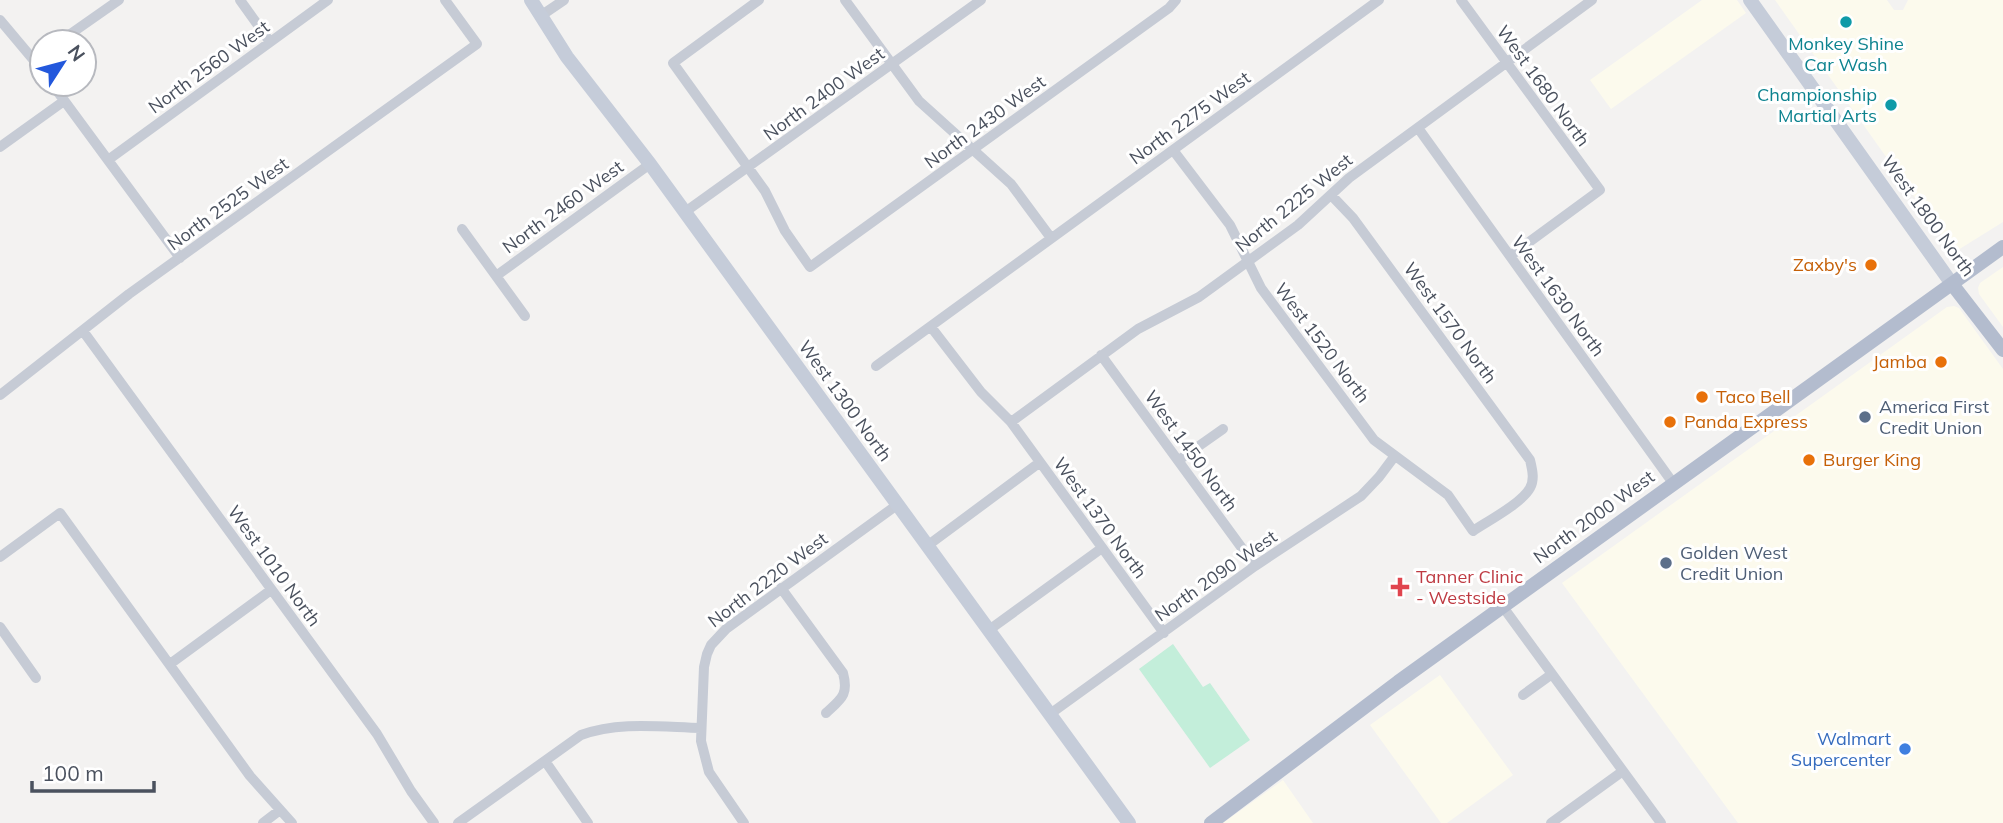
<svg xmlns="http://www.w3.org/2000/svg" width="2003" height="823" font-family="Mulish,sans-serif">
	<rect width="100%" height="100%" fill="#f3f2f1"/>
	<!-- commercial -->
	<path fill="#fcfaed" d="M1702,0H1737L1746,13L1611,109L1590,80Z
		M1775,0H1887L1894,10H1903L1908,0H2003V222L1958,250H1952Z
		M2003,267V327L1979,294L1978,288L1980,283Z
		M1954,306L1959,308L2003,369V823H1738L1562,583L1947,307Z
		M1440,675L1513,775L1447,823H1441L1370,725Z
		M1283,780L1313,823H1223Z"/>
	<!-- green -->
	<path fill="#c3eeda" d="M1173,644L1203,687L1210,683L1250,740L1210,768L1139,669Z"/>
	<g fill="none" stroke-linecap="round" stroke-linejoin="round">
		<!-- street -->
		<path stroke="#c6cbd5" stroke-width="10" d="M240,0L270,42
			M759,0L673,63L765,191L785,231L810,267L1169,8L1176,0
			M845,0L919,101L1011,184L1051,238
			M1461,0L1600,190L1510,256
			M542,15L564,0
			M0,20L42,70
			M59,42L119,0
			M52,84L180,258
			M1418,128L1673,483
			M0,147L64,101
			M1173,150L1230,225L1261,288L1374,440L1448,495L1473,531C1488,521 1522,503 1530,488C1535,479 1532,469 1530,460L1353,218L1332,196
			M108,160L328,0
			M685,212L981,0
			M462,229L525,316
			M496,276L650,164
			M931,327L981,392L1011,422L1164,633
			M83,331L377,734L411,791L434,823
			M1101,355L1255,566
			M876,366L1379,0
			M0,395L129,294L477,44L445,0
			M1011,422L1138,329L1199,297L1298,225L1349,178L1592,0
			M1179,460L1223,429
			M927,546L1039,463
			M0,557L60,513L250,776L292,823
			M781,588L843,673C849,695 841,699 826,713
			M1503,607L1661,823
			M0,627L36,678
			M989,630L1102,548
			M170,664L271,590
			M1523,695L1552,674
			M1050,714L1255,566L1361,496L1379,477L1394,457
			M545,761L588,823
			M263,823L280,810
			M458,823L581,735C619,721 661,727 701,728
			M744,823L709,772L701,741L704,667L707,654L711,645L726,629L897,505
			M1551,823L1623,771"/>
		<!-- secondary -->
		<path stroke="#c5ccd9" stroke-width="14" d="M531,0L567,57L650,164L1129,823
			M1750,0L1952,284"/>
		<!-- primary -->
		<path stroke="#b3bcce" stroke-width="14" d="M1952,284L2003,350
			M1211,823L1398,682L2003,247"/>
	</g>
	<!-- markers -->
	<g fill="#0f9aa8" stroke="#fff" stroke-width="2.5">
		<circle cx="1846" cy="22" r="7"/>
		<circle cx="1891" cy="105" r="7"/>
	</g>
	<g fill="#e8710a" stroke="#fff" stroke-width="2.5">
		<circle cx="1871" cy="265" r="7"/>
		<circle cx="1941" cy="362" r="7"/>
		<circle cx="1702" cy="397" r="7"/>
		<circle cx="1670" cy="422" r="7"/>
		<circle cx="1809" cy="460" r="7"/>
	</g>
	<g fill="#5c6f8a" stroke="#fff" stroke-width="2.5">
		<circle cx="1865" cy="417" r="7"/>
		<circle cx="1666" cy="563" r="7"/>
	</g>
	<path fill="#e0444e" stroke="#fff" stroke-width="2.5" d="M1396.5 576.5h7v7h7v7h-7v7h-7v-7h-7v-7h7z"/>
	<circle fill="#3f7fe0" stroke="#fff" stroke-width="2.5" cx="1905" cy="749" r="7"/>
	<g text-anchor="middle" stroke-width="6" stroke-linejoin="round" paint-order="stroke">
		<!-- culture labels -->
		<g font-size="18" fill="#0d838f" stroke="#fff">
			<text x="1846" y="50">Monkey Shine<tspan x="1846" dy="21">Car Wash</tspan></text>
			<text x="1877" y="101" text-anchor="end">Championship<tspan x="1877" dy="21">Martial Arts</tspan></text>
		</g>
		<!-- street labels -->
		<g font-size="18" fill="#4a515e" stroke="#fff">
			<text transform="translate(209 67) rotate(-36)" y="6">North 2560 West</text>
			<text transform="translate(1543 86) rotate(54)" y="6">West 1680 North</text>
			<text transform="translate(824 94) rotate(-36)" y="6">North 2400 West</text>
			<text transform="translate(1190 118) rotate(-36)" y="6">North 2275 West</text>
			<text transform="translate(985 122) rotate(-36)" y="6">North 2430 West</text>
			<text transform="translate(1294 203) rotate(-39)" y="6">North 2225 West</text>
			<text transform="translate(228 204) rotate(-36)" y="6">North 2525 West</text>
			<text transform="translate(563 207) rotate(-36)" y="6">North 2460 West</text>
			<text transform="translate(1928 216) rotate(54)" y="6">West 1800 North</text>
			<text transform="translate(1558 296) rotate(54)" y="6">West 1630 North</text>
			<text transform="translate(1450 323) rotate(54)" y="6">West 1570 North</text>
			<text transform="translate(1322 343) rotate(53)" y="6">West 1520 North</text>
			<text transform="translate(845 401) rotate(54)" y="6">West 1300 North</text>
			<text transform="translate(1191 451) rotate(54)" y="6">West 1450 North</text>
			<text transform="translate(1594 517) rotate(-36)" y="6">North 2000 West</text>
			<text transform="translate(1100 518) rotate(54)" y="6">West 1370 North</text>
			<text transform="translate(274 566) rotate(54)" y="6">West 1010 North</text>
			<text transform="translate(1216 576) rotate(-35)" y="6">North 2090 West</text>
			<text transform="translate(768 580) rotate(-37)" y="6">North 2220 West</text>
		</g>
		<!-- food labels -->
		<g font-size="18" fill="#c56008" stroke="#fff" text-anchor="start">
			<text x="1857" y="271" text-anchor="end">Zaxby's</text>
			<text x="1927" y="368" text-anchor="end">Jamba</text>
			<text x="1716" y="403">Taco Bell</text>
			<text x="1684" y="428">Panda Express</text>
			<text x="1823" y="466">Burger King</text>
		</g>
		<!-- service labels -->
		<g font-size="18" fill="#4e5e75" stroke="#fff" text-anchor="start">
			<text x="1879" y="413">America First<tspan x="1879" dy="21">Credit Union</tspan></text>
			<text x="1680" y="559">Golden West<tspan x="1680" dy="21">Credit Union</tspan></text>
		</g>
		<!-- health labels -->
		<g font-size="18" fill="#be3a42" stroke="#fff" text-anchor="start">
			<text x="1416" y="583">Tanner Clinic<tspan x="1416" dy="21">- Westside</tspan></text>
		</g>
		<!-- shop labels -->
		<g font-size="18" fill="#366cbe" stroke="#fff" text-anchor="end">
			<text x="1891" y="745">Walmart<tspan x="1891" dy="21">Supercenter</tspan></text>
		</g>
	</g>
	<!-- north arrow -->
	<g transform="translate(63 63) rotate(54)"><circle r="33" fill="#ffffff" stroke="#b7b9bf" stroke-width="2"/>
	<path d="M0-5L12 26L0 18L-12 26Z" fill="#2358dc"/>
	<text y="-10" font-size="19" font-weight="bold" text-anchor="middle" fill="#4a515e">N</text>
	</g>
	<!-- scale -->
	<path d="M32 781v10h122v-10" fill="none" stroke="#4a515e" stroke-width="3.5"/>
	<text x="42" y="781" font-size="21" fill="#4a515e" stroke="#ffffff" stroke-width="5" paint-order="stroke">100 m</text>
</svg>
